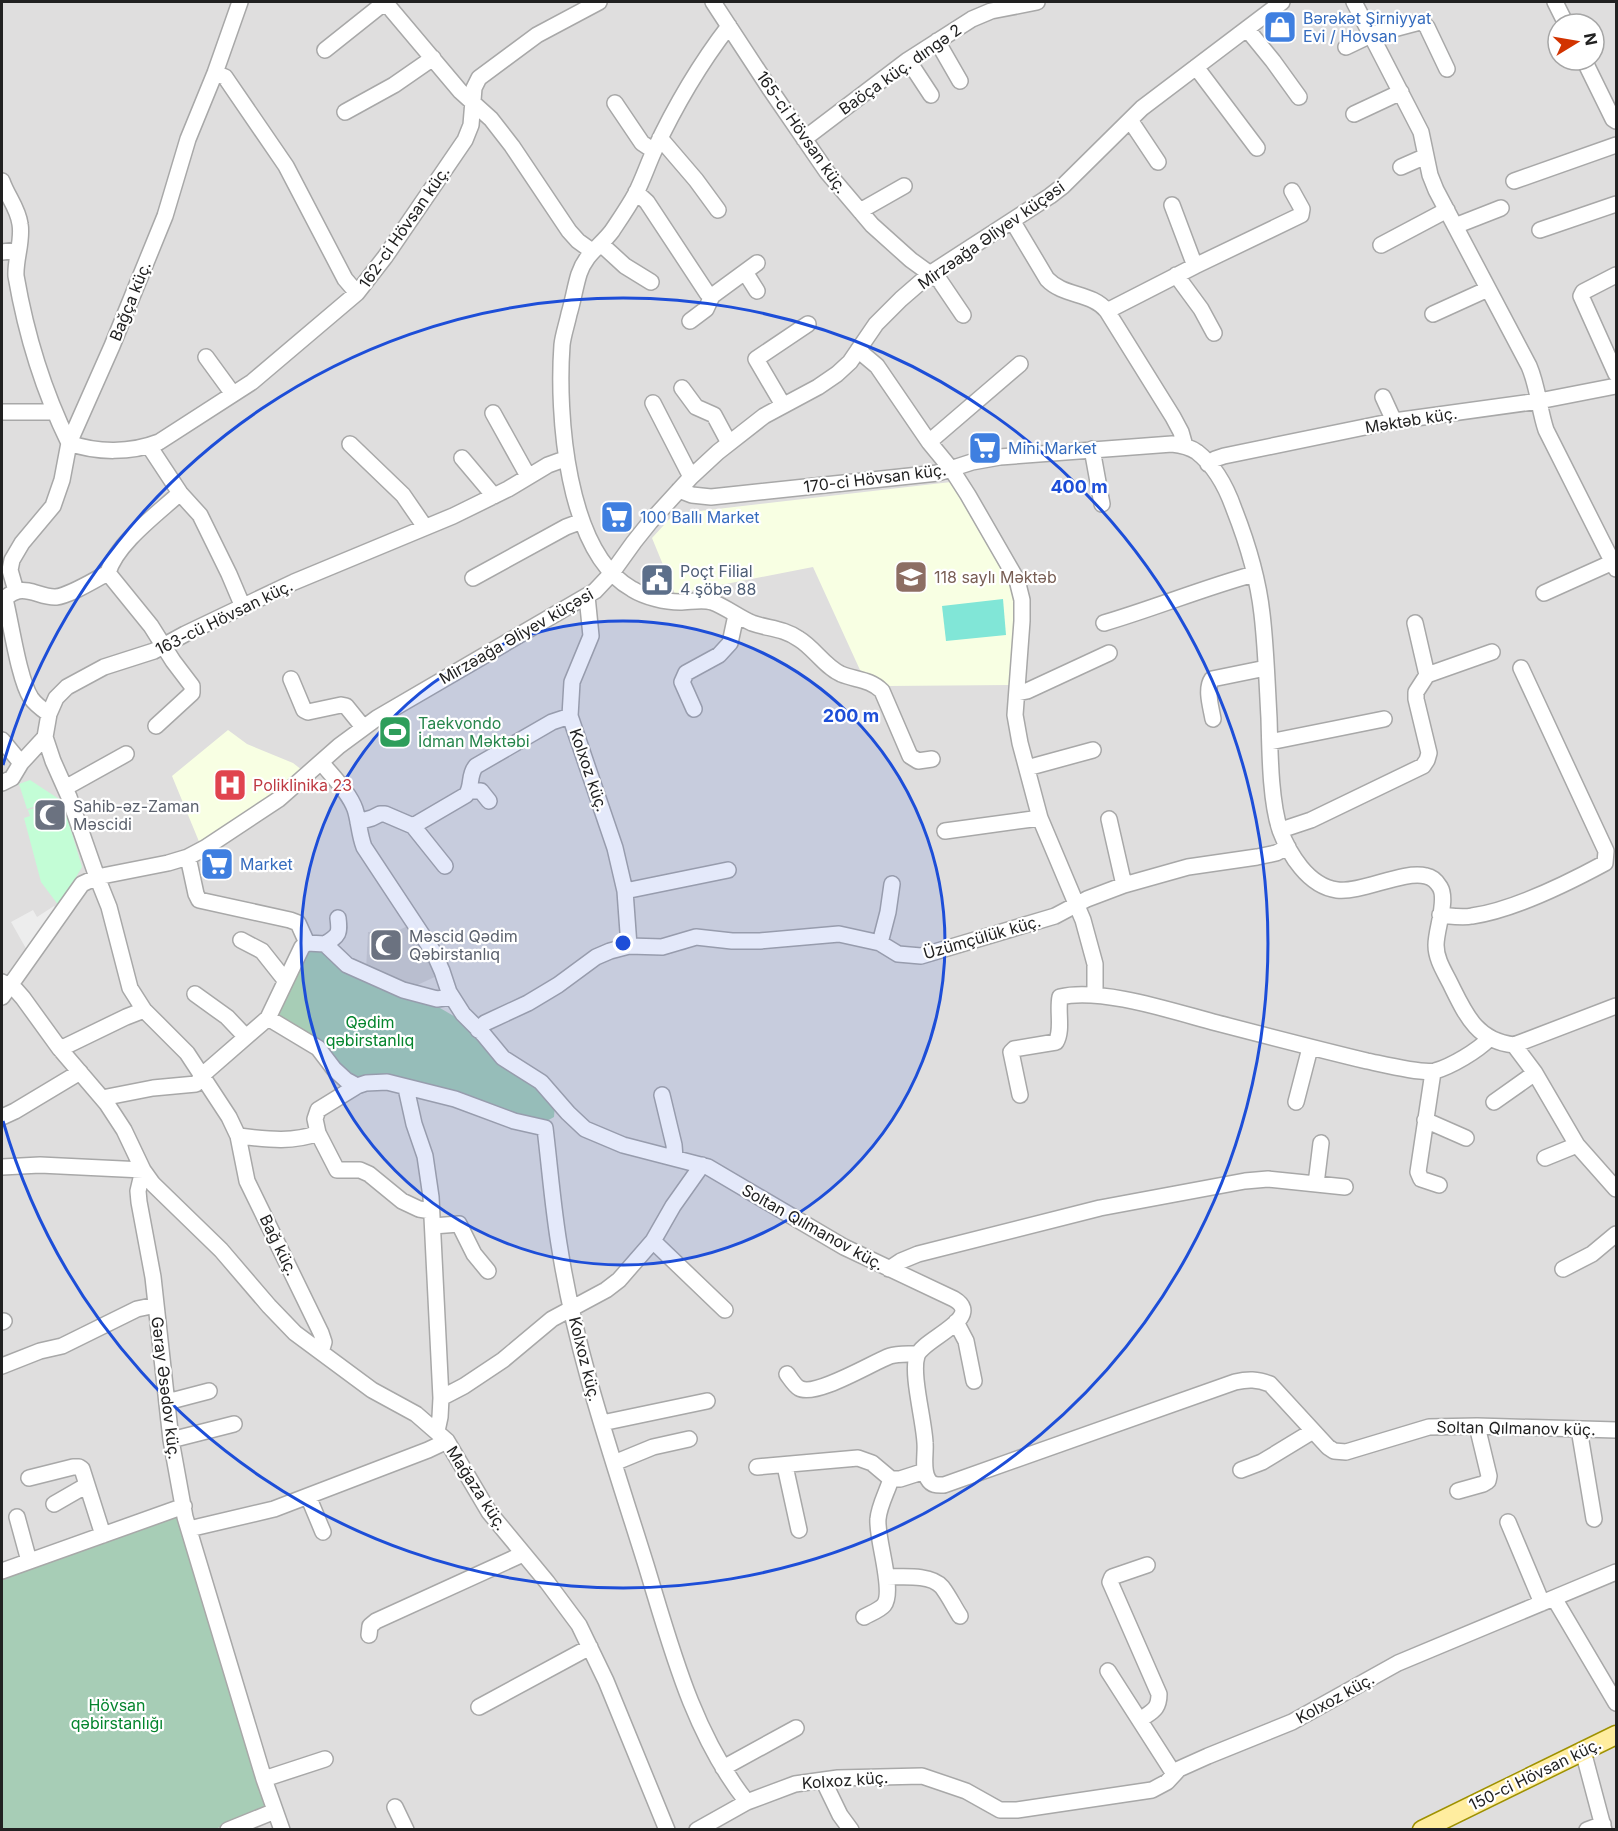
<svg xmlns="http://www.w3.org/2000/svg" width="1618" height="1831" font-family="Inter,sans-serif">
	<rect width="100%" height="100%" fill="#f2f1e7"/>
	<!-- residential -->
	<path fill="#dfdede" fill-rule="evenodd" d="M2,2H1616V1829H2ZM1558,24H1594V60H1558Z"/>
	<!-- education -->
	<path fill="#f8ffe3" d="M951,482L1011,587L1016,601L1011,685L887,686L860,670L813,567L675,594L652,538L674,514Z
		M228,730L247,744L293,763L302,770L273,795L200,844L172,776Z"/>
	<!-- religious -->
	<path fill="#cfcfcf" d="M410,925L439,975L411,988L366,970L368,932L399,930Z"/>
	<!-- cemetery -->
	<path fill="#a7cdb6" d="M316,946L417,999L440,1008L464,1022L555,1104L554,1117L545,1122L349,1074L278,1018V1010L307,949Z
		M177,1515L268,1809L215,1829H3L2,1826V1577Z"/>
	<!-- park -->
	<path fill="#c3fdd6" d="M30,780L59,799L27,809L19,784Z
		M62,800L82,867L59,906L41,882L24,818L30,816L28,810Z"/>
	<!-- pitch -->
	<path fill="#81e6d7" d="M1003,599L1006,635L946,641L942,606Z"/>
	<!-- parking -->
	<path fill="#ededed" d="M54,906L58,911L28,952L11,922L33,910L37,917Z"/>
	<g fill="none" stroke-linecap="round" stroke-linejoin="round">
		<!-- minor casing -->
		<g stroke="#a8a8a8" stroke-width="18">
			<path id="minor" d="M713,2L770,89L827,172L872,225L911,260L940,281L963,315
				M1354,2L1421,132L1430,175L1436,190L1529,366C1538,387 1539,409 1546,430L1616,569
				M1555,2L1566,24
				M729,26C699,65 675,106 654,151C648,164 643,179 636,193C629,206 620,219 612,231C600,247 586,253 579,274C575,287 573,301 569,314C567,324 563,335 562,345C557,413 566,552 632,589C645,597 665,602 680,602C690,602 702,599 712,602C726,607 738,617 752,623C769,629 783,628 799,639C814,648 825,667 841,674C856,680 870,679 882,691L910,756L918,761L932,759
				M1247,29L1273,61L1299,97
				M937,41L960,81
				M1346,47L1371,35L1420,22L1424,24L1427,27L1447,69
				M325,50L379,7L385,5L390,8L460,91L491,119L512,146L569,231L578,241L592,251
				M908,60L931,95
				M1584,60L1613,119L1616,121
				M1196,67L1257,148
				M215,73L225,77L286,166L345,279L357,293
				M615,103L642,143L654,151
				M345,112L394,85L433,58
				M1354,114L1401,92
				M1130,120L1158,162
				M660,138L696,180L718,210
				M804,139L908,60L972,19L991,11L1037,2
				M1401,167L1426,156
				M2,181C7,196 18,208 20,224C23,241 15,259 16,276C26,334 43,390 69,443C97,453 131,453 159,442L252,382L357,293L385,257L465,140L471,125L474,88L479,78L537,35L599,2
				M1514,181L1616,145
				M636,192L647,202L707,293L712,296L757,263
				M1172,205L1195,266
				M860,211L904,186
				M1013,222L1047,279C1064,297 1092,292 1107,311L1173,417L1181,432L1185,446
				M1455,226L1501,208
				M1540,230L1616,204
				M601,244L625,266L651,282
				M1381,245L1447,210
				M2,252L18,250
				M745,272L757,291
				M1176,275L1201,309L1214,333
				M1616,275L1583,292L1581,296L1616,374
				M1107,311L1195,266L1301,215L1302,209L1292,191
				M1433,314L1488,289
				M690,321L706,309L712,296
				M858,350L877,366L929,442L952,470L968,495L1017,580L1022,600V621L1015,715L1020,743L1040,818L1083,920L1095,964V994
				M206,357L233,394
				M682,388L696,407L714,415L729,443
				M1383,397L1394,421
				M653,403L691,477
				M783,405L756,359L808,324
				M2,412H54
				M493,413L528,476
				M929,442L1020,364
				M350,444L403,495L425,527
				M149,446L180,493L200,515L229,574L243,607
				M1092,449L1102,504
				M462,458L494,496
				M567,460L559,461L548,465L508,489L453,516L294,582L185,634L154,651L104,667L67,687L56,698L49,714L45,737L53,761L69,797L97,877L109,907L130,988L144,1010L187,1053L229,1117L238,1136C265,1139 293,1143 318,1133L315,1119L318,1110L357,1086L366,1083L387,1082L455,1099L514,1121L545,1128C550,1169 553,1210 560,1250C577,1358 614,1462 646,1565C671,1647 693,1734 747,1802L795,1784L838,1778L922,1776L966,1791L1000,1810H1017L1152,1790L1167,1782L1179,1769L1208,1756L1292,1722L1398,1663L1616,1572
				M1208,464L1215,459L1224,456L1394,421L1539,401L1616,386
				M679,490L692,495L711,497L938,473L972,462L1000,457L1172,444C1181,445 1190,447 1197,452C1215,466 1227,489 1234,509C1247,542 1258,578 1262,614C1266,648 1267,683 1269,718C1270,750 1270,800 1280,830C1289,854 1308,886 1337,890C1362,893 1403,870 1426,876C1432,877 1437,882 1440,887C1448,900 1436,929 1436,945C1436,959 1444,971 1450,983C1465,1013 1476,1041 1514,1045L1616,1006
				M108,573L151,626L173,661L192,686V693L156,726
				M473,578L566,527L582,521
				M16,591L10,570L12,560L22,543L53,506L62,480L69,443L112,346L165,216L188,139L215,73L240,2
				M1544,593L1613,562
				M587,596L591,636L572,682L570,716L615,848L625,891L629,946
				M5,599C11,623 19,680 31,698C36,705 42,709 49,714
				M2,600C7,597 12,592 18,591C30,588 43,598 56,597C71,595 94,580 108,573C116,544 157,514 180,493
				M1104,623C1155,608 1203,588 1254,574
				M1415,623L1427,675
				M291,679L304,710L308,712L341,705L346,706L363,727
				M1017,693L1027,691L1109,653
				M694,709L682,682L686,673L719,655L730,643L736,615
				M1213,719C1211,707 1205,689 1212,679L1266,668
				M2,740L21,763
				M1270,742L1384,719
				M321,762C332,776 349,792 355,809C359,821 359,834 364,847L434,953L442,971L449,992L463,1014L484,1035L503,1058L541,1082L568,1113L585,1129L623,1145L708,1167L844,1247L954,1299C986,1318 922,1339 917,1356C911,1374 924,1420 925,1443C926,1454 922,1469 928,1479C932,1486 938,1485 944,1485L1235,1382C1248,1379 1257,1379 1270,1384L1328,1447L1334,1451L1346,1452L1429,1427L1477,1426L1616,1430
				M1027,768L1093,750
				M2,783L12,778L21,763L45,737
				M65,788L126,754
				M469,791H481L489,801
				M1109,819L1124,885
				M358,822L372,818L380,814H385L413,826L466,795C473,786 468,775 476,766L552,722L570,716
				M413,826L445,866
				M1281,830L1311,820L1423,766L1427,760L1429,753L1416,699V692L1427,675L1492,652
				M945,831L1040,818
				M188,857L196,894L199,900L290,920L298,923L307,943
				M625,891L728,870
				M1440,915C1451,916 1462,918 1472,916C1514,910 1568,883 1605,863L1606,851L1521,668
				M241,940L262,951L285,980
				M880,943L888,912L892,884
				M325,944C339,935 340,934 338,918
				M2,982L16,990L23,998L60,1049L107,1104L124,1130L143,1170L153,1184L221,1250L269,1306L295,1333L372,1390L416,1414L447,1441L489,1512L547,1582L579,1625L606,1681L667,1830
				M195,994L227,1017L246,1037
				M2,997L82,884L97,877L168,863L188,857L205,848L279,799L339,746L377,718L595,591L611,574L634,542L650,522L691,477L718,452L764,416L818,387L837,374L850,362L876,324L901,299L931,273L1050,196L1063,186L1142,108L1282,2
				M268,1018L318,1048L334,1069L346,1080L357,1086
				M478,1030L485,1023L528,1003L558,985L596,957L610,951L629,946L662,947L696,937L732,941H760L839,934L880,943L898,954L921,956L1055,916L1087,899L1124,885L1188,867L1257,857L1276,853L1288,847
				M1514,1045L1535,1073L1577,1145L1616,1189
				M60,1049L126,1017L144,1010
				M1433,1072L1418,1172L1421,1179L1439,1185
				M406,1088L414,1124L425,1156L431,1197L441,1398L440,1417L437,1431
				M662,1095L674,1145L675,1158
				M1020,1095L1011,1052L1014,1049L1056,1042C1063,1030 1057,1011 1060,997C1101,987 1175,1012 1217,1023C1267,1036 1317,1049 1367,1061C1382,1064 1422,1074 1435,1071C1452,1066 1477,1051 1489,1039
				M102,1098L153,1088L196,1084L207,1071L268,1018L302,947L307,943L325,944L347,965L403,990L437,999L452,997
				M1296,1102L1310,1048
				M1494,1102L1535,1073
				M2,1117L15,1111L80,1072
				M1425,1120L1466,1138
				M318,1133L337,1170H360L369,1174L402,1201L419,1209L431,1211
				M238,1136L247,1181L321,1333L324,1342L321,1352
				M1545,1158L1577,1145
				M2,1167L40,1165L143,1170
				M143,1170L138,1191L139,1202L153,1277L171,1440L185,1517L264,1779L282,1830
				M1316,1184L1321,1143
				M433,1226L459,1224L474,1254L488,1271
				M653,1241L725,1310
				M889,1269L901,1261L918,1254L1100,1208L1245,1181L1268,1179L1345,1187
				M1563,1269L1592,1254L1616,1234
				M2,1322L4,1321
				M956,1322L966,1341L974,1381
				M2,1366L40,1351L62,1346L137,1309L156,1305
				M787,1374C790,1378 795,1386 799,1388C815,1398 873,1362 890,1356C898,1353 908,1354 917,1354
				M441,1398L464,1386L503,1360L552,1319L606,1290L619,1280L653,1241L673,1206L702,1165
				M167,1402L209,1391
				M602,1423L707,1401
				M1579,1429L1594,1519
				M171,1440L234,1424
				M614,1463L653,1447L689,1439
				M785,1466L799,1530
				M757,1467L858,1458L872,1463L891,1479
				M1241,1470L1262,1462L1313,1431
				M29,1478L73,1467H79L82,1469L103,1535
				M1458,1491L1483,1484L1488,1481L1489,1476L1477,1426
				M308,1496L323,1532
				M54,1504L87,1485
				M17,1517L29,1561
				M1508,1522L1542,1603
				M189,1529L274,1509L428,1450L447,1441
				M2,1571L184,1506
				M887,1577C903,1577 931,1574 942,1587C949,1596 954,1607 960,1616
				M1554,1598L1616,1703
				M864,1617C869,1614 880,1610 884,1605C895,1591 876,1538 878,1519C879,1506 887,1492 891,1479H900L925,1471
				M369,1635L370,1626L376,1621L523,1554
				M1108,1671L1174,1774
				M479,1707L590,1647
				M1140,1720C1152,1711 1159,1710 1159,1694L1110,1582L1112,1577L1147,1565
				M1583,1751L1604,1830
				M723,1768L796,1728
				M264,1779L325,1759
				M823,1780L840,1815L851,1830
				M395,1807L406,1830
				M228,1830L275,1811
				M697,1830L747,1802
				M1587,1830L1603,1824"/>
		</g>
		<!-- major casing -->
		<g stroke="#9e9100" stroke-width="21">
			<path id="major" d="M1422,1830L1616,1735"/>
		</g>
		<!-- minor -->
		<use href="#minor" stroke="#fff" stroke-width="15"/>
		<!-- major -->
		<use href="#major" stroke="#ffed9f" stroke-width="18"/>
	</g>
	<!-- distance rings -->
	<circle cx="623" cy="943" r="322" fill="#1d4ed8" fill-opacity=".12"/>
	<g fill="none" stroke="#1d4ed8" stroke-width="3">
		<circle cx="623" cy="943" r="322"/>
		<path d="M3 765A645 645 0 1 1 3 1121"/>
	</g>
	<!-- icons -->
	<defs>
		<g id="shop-square" transform="scale(1.725)"><rect x="-9" y="-9" width="18" height="18" rx="4" fill="#3f7fe0" stroke="#fff"/><path d="M-5-2.5h2.3a2.7 3.5 0 0 1 5.4 0H5L5.5 6h-11ZM-1.5-2.5h3a1.5 2.3 0 0 0-3 0Z" fill="#fff"/></g>
		<g id="supermarket-square" transform="scale(1.725)"><rect x="-9" y="-9" width="18" height="18" rx="4" fill="#3f7fe0" stroke="#fff"/><path d="M-6-5.5h2.5l.6 2H6L4.5 2H-2.5L-4.4-4H-6ZM-1.5 3.2a1.3 1.3 0 1 0 .1 0ZM3 3.2a1.3 1.3 0 1 0 .1 0Z" fill="#fff"/></g>
		<g id="school-square" transform="scale(1.725)"><rect x="-9" y="-9" width="18" height="18" rx="4" fill="#8d6e63" stroke="#fff"/><path d="M0-5L7-2L0 1L-7-2ZM-4 1L0 2.5L4 1V4Q0 6-4 4Z" fill="#fff"/></g>
		<g id="civic-square" transform="scale(1.725)"><rect x="-9" y="-9" width="18" height="18" rx="4" fill="#5c6f8a" stroke="#fff"/><path d="M-.6-6.5H3V-4.5H.6V-3L4-1V1h2V6H-6V1h2V-1L-.6-3ZM-1.2 2.5V6h2.4V2.5Z" fill="#fff"/></g>
		<g id="stadium-square" transform="scale(1.725)"><rect x="-9" y="-9" width="18" height="18" rx="4" fill="#2e9e5b" stroke="#fff"/><path d="M0-5a6.5 5 0 1 0 0 10a6.5 5 0 1 0 0-10ZM-3.5-1.8h7v3.6h-7Z" fill="#fff"/></g>
		<g id="hospital-square" transform="scale(1.725)"><rect x="-9" y="-9" width="18" height="18" rx="4" fill="#e0444e" stroke="#fff"/><path d="M-5-5h3v3.5h4V-5h3V5h-3V1.5h-4V5h-3Z" fill="#fff"/></g>
		<g id="mosque-square" transform="scale(1.725)"><rect x="-9" y="-9" width="18" height="18" rx="4" fill="#6b7280" stroke="#fff"/><path d="M3.5-4.9A6 6 0 1 0 3.5 4.9A5 5 0 1 1 3.5-4.9Z" fill="#fff"/></g>
	</defs>
	<g fill-rule="evenodd">
		<use href="#shop-square" x="1280" y="27"/>
		<use href="#supermarket-square" x="985" y="448"/>
		<use href="#supermarket-square" x="617" y="517"/>
		<use href="#school-square" x="911" y="577"/>
		<use href="#civic-square" x="657" y="580"/>
		<use href="#stadium-square" x="395" y="732"/>
		<use href="#hospital-square" x="230" y="785"/>
		<use href="#mosque-square" x="50" y="815"/>
		<use href="#supermarket-square" x="217" y="864"/>
		<use href="#mosque-square" x="386" y="945"/>
	</g>
	<g text-anchor="middle" stroke-width="4.5" stroke-linejoin="round" paint-order="stroke">
		<!-- shop labels -->
		<g font-size="16" fill="#366cbe" stroke="#fff" text-anchor="start">
			<text x="1303" y="24">Bərəkət Şirniyyat<tspan x="1303" dy="18">Evi / Hovsan</tspan></text>
			<text x="1008" y="454">Mini Market</text>
			<text x="640" y="523">100 Ballı Market</text>
			<text x="240" y="870">Market</text>
		</g>
		<!-- street labels -->
		<g font-size="16" fill="#212121" stroke="#fff">
			<text transform="translate(900 69) rotate(-35)" y="6">Baöça küç. dıngə 2</text>
			<text transform="translate(802 132) rotate(55)" y="6">165-ci Hövsan küç.</text>
			<text transform="translate(404 227) rotate(-55)" y="6">162-ci Hövsan küç.</text>
			<text transform="translate(991 235) rotate(-35)" y="6">Mirzəağa Əliyev küçəsi</text>
			<text transform="translate(130 301) rotate(-68)" y="6">Bağça küç.</text>
			<text transform="translate(1411 420) rotate(-9)" y="6">Məktəb küç.</text>
			<text transform="translate(875 478) rotate(-7)" y="6">170-ci Hövsan küç.</text>
			<text transform="translate(224 617) rotate(-26)" y="6">163-cü Hövsan küç.</text>
			<text transform="translate(516 636) rotate(-30)" y="6">Mirzəağa Əliyev küçəsi</text>
			<text transform="translate(589 770) rotate(71)" y="6">Kolxoz küç.</text>
			<text transform="translate(982 937) rotate(-16)" y="6">Üzümçülük küç.</text>
			<text transform="translate(813 1227) rotate(29)" y="6">Soltan Qılmanov küç.</text>
			<text transform="translate(279 1245) rotate(64)" y="6">Bağ küç.</text>
			<text transform="translate(585 1359) rotate(76)" y="6">Kolxoz küç.</text>
			<text transform="translate(166 1388) rotate(83)" y="6">Gəray Əsədov küç.</text>
			<text transform="translate(1516 1428) rotate(1)" y="6">Soltan Qılmanov küç.</text>
			<text transform="translate(477 1488) rotate(57)" y="6">Mağaza küç.</text>
			<text transform="translate(1335 1698) rotate(-29)" y="6">Kolxoz küç.</text>
			<text transform="translate(1535 1774) rotate(-26)" y="6">150-ci Hövsan küç.</text>
			<text transform="translate(845 1780) rotate(-4)" y="6">Kolxoz küç.</text>
		</g>
		<!-- service labels -->
		<g font-size="16" fill="#4e5e75" stroke="#fff" text-anchor="start">
			<text x="680" y="577">Poçt Filial<tspan x="680" dy="18">4 şöbə 88</tspan></text>
		</g>
		<!-- education labels -->
		<g font-size="16" fill="#785e54" stroke="#fff" text-anchor="start">
			<text x="934" y="583">118 saylı Məktəb</text>
		</g>
		<!-- leisure labels -->
		<g font-size="16" fill="#27864d" stroke="#fff" text-anchor="start">
			<text x="418" y="729">Taekvondo<tspan x="418" dy="18">İdman Məktəbi</tspan></text>
		</g>
		<!-- health labels -->
		<g font-size="16" fill="#be3a42" stroke="#fff" text-anchor="start">
			<text x="253" y="791">Poliklinika 23</text>
		</g>
		<!-- worship labels -->
		<g font-size="16" fill="#5b616d" stroke="#fff" text-anchor="start">
			<text x="73" y="812">Sahib-əz-Zaman<tspan x="73" dy="18">Məscidi</tspan></text>
			<text x="409" y="942">Məscid Qədim<tspan x="409" dy="18">Qəbirstanlıq</tspan></text>
		</g>
		<!-- park labels -->
		<g font-size="16" fill="#05852e" stroke="#fff">
			<text x="370" y="1028">Qədim<tspan x="370" dy="18">qəbirstanlıq</tspan></text>
			<text x="117" y="1711">Hövsan<tspan x="117" dy="18">qəbirstanlığı</tspan></text>
		</g>
	</g>
	<circle cx="623" cy="943" r="9" fill="#1d4ed8" stroke="#fff" stroke-width="3"/>
	<g font-size="18" text-anchor="middle" font-weight="bold" fill="#1d4ed8" stroke="#fff" stroke-width="4.5" stroke-linejoin="round" paint-order="stroke">
		<text x="1079" y="493">400 m</text>
		<text x="851" y="722">200 m</text>
	</g>
	<!-- border -->
	<rect width="1618" height="1831" fill="none" stroke="#212121" stroke-width="6"/>
	<!-- north arrow -->
	<g transform="translate(1576 42) rotate(79)"><circle r="28" fill="#ffffff" stroke="#a6a6a6" stroke-width="1.5"/>
	<path d="M0-4.5L10 22L0 15L-10 22Z" fill="#d23300"/>
	<text y="-9" font-size="16" font-weight="bold" text-anchor="middle" fill="#212121">N</text>
	</g>
</svg>
